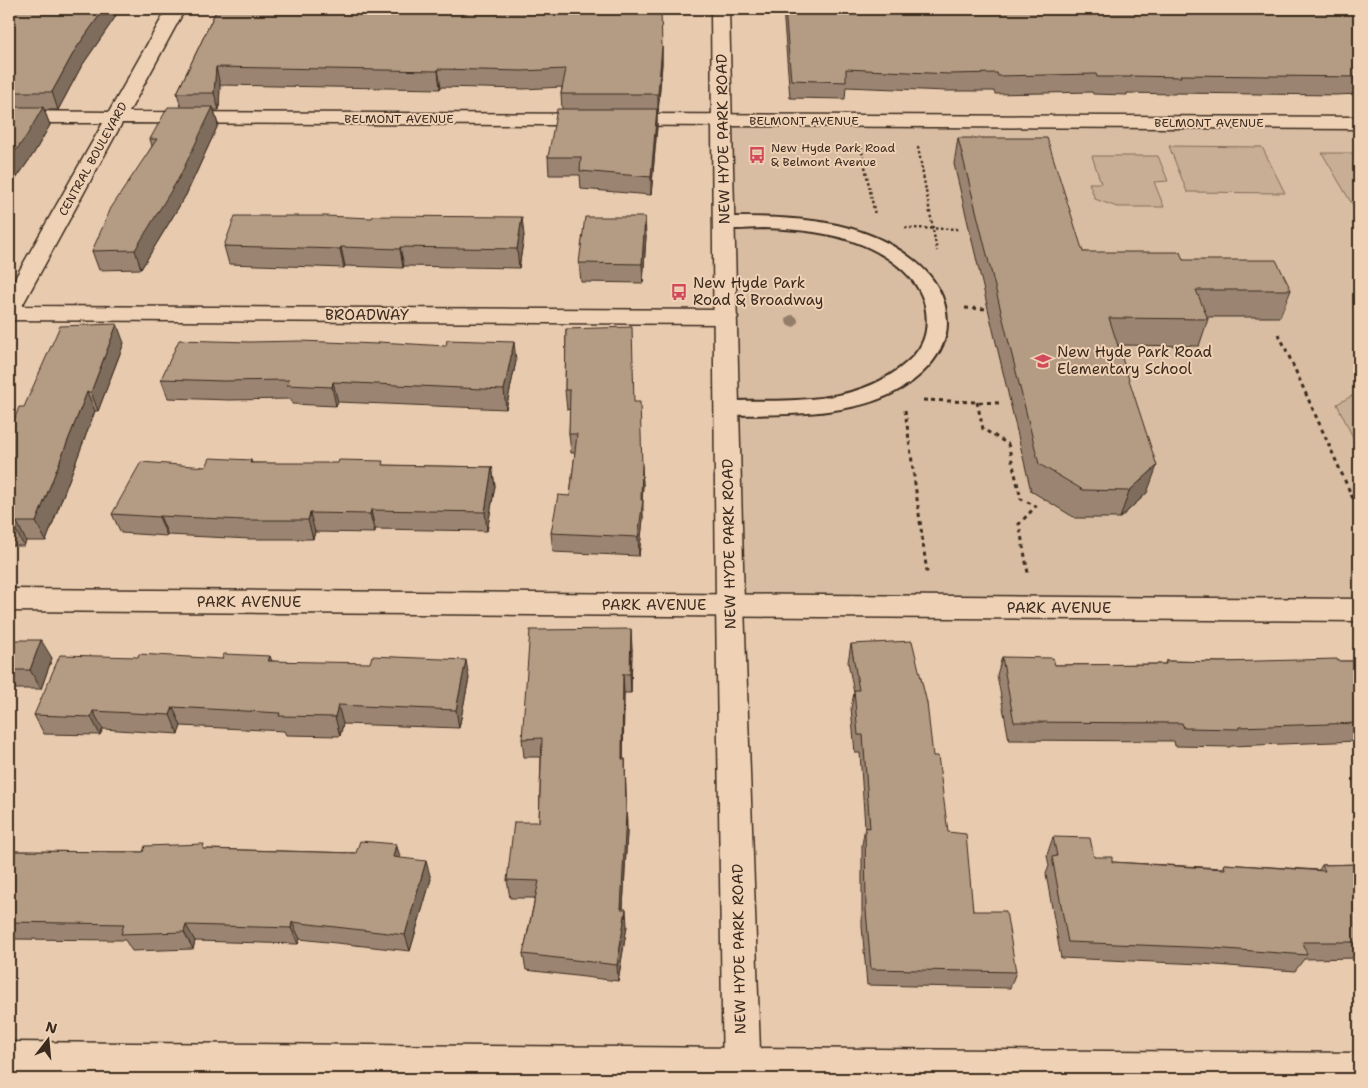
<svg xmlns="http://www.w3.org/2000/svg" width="1368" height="1088" font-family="'Shantell Sans',sans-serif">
	<rect width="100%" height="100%" fill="#e8cbaf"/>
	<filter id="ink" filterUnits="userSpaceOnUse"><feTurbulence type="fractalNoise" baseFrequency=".02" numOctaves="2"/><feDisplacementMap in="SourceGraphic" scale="10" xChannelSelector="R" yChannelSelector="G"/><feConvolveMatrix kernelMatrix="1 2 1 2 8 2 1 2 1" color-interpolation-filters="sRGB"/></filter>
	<g filter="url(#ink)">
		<!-- built -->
		<path fill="#d8bda2" d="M723,121L1359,125V603L730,597Z"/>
		<!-- green -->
		<path fill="#c8ae94" stroke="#826c59" d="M1169,146L1262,147L1285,193L1187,192Z
			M1322,153H1359V204H1352Z
			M1092,156H1158L1168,181L1154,182L1164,207H1117L1095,199L1089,183H1101Z
			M1359,392V450L1337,404Z"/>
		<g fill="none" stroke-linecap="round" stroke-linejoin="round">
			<!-- lane casing -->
			<g stroke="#3b2a1e" stroke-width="4">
				<path id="lane" d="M724,217C789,217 859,217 912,259C933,275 947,296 947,323C947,355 918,381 891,394C843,417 779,414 727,415L719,413L716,408L719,403L727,401C787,400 857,406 905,364C923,349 929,333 926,311C922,279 891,257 863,245C832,232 797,229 763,228C748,228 732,231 717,227L715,223L717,219Z"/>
			</g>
			<!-- street casing -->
			<g stroke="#3b2a1e" stroke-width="3">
				<path id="street" d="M167,9H185L129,112L1359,117V129L122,123L22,306L726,310L734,312L738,317L734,322L726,324L9,320V289L103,123H9V111L109,112Z
					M9,589L1359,599V621L9,611Z
					M9,1042L1359,1053V1079L9,1078Z"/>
			</g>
			<!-- secondary casing -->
			<g stroke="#3b2a1e" stroke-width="3">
				<path id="secondary" d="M711,9H729L744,605L761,1079H723L716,605Z"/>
			</g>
			<!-- path-far1 -->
			<path stroke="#3b2a1e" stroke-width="2.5" stroke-dasharray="2.5 2.5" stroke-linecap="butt" d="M861,147L875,215
				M918,147L937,251
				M905,228L960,229"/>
			<!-- path -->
			<path stroke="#3b2a1e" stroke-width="3" stroke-dasharray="4 4" stroke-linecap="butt" d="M965,308L988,309
				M1279,334L1359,512
				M923,400L1001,403
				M977,402L983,429L1008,444L1021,499L1036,506L1019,524L1028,573
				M905,410L927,573"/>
			<!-- lane -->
			<use href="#lane" fill="#efd2b5" fill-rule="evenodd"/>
			<!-- street -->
			<use href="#street" fill="#efd2b5" fill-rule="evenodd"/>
			<!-- secondary -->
			<use href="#secondary" fill="#efd2b5" fill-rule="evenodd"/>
		</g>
		<!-- trees -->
		<circle fill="#947d69" cx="792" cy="321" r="6"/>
		<!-- wall -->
		<path fill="#9b8572" stroke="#3b2a1e" d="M9,9L114,19L81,67L58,110H44L50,125L34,153L9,189Z
			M217,9L662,47V64L658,112H657V127L651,195L581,189L580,175H549L548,157L562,109L561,94L562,87L524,89L441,87L440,89L220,85L219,110H214L218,125L186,195L141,269L99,270L92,251L152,146L150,139L181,107L177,93Z
			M783,9H1359V94L1335,95L1176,93L1175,94L1127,93V95L1093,94L1092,92L995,94L994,91H946L846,87L845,99L790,98Z
			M958,138L1083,252L1183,260L1291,290L1280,317H1207L1208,319L1199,346L1118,345L1147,493L1120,518H1075L1031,491L954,164Z
			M524,235L519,268L404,266L403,268L345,266L344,268L229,264L224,246Z
			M646,236L643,283L581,282L579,263Z
			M566,329L634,402L643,484L642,500L643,519L639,556L553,552L551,533L570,496L575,453H571L569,434L570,409L567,410L565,390Z
			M124,343L98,411H95L46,541H26L24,546H9V434L24,407Z
			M516,361L506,409L338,402L336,406L292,404L291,399L229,400L168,398L161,379Z
			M251,460L252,463L492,467L495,486L487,531L375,529V533L315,532L313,539H250L168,535L167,536L121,533L112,514L206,467Z
			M9,640L52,658L41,689H9Z
			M851,644L933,756L948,832L973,911L1016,972L1010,988L867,985L862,926V845L865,827L860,753H855L851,708L854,693L848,662Z
			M632,648L631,693H624L623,759H625L627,832L623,909L627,926L618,981L526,970L523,954L535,898H510L507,880L539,822L541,757H524L522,739Z
			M1002,657L1055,665L1165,664L1166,661L1220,662L1359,661V741L1231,746L1230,747L1175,746L1174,741L1009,740L997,675Z
			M272,661L469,678L459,728L343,724L340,736L286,735L284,731L181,726L178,734L103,729L100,735L44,734L34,715Z
			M1053,837L1094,857L1112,862L1222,868L1224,864L1319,870L1322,865L1359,864V958L1304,959L1295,971L1202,964L1061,958L1046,874L1049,866L1047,855Z
			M396,844L400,858L431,879L410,951L300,939L298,944L195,941L193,949L132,951L125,940L11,939L9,944V851L143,852L206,849L356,853Z"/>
		<!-- shaded-wall -->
		<path fill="#7e6c5c" stroke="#3b2a1e" d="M104,9H120L114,19L81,67L58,110L52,92L75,50Z
			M662,47V64L658,112V94Z
			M216,67L220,85L219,110L214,93Z
			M438,69L441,87L440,89L438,71Z
			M43,107L50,125L34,153L9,189V160Z
			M213,107L218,125L186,195L141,269L135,250Z
			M657,109V127L651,195V177Z
			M522,217L524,235L519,268L517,249Z
			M645,217L646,236L643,283L642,264Z
			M341,247L345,266L344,268L340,249Z
			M400,247L404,266L403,268L400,249Z
			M117,324L124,343L98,411L91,392Z
			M514,342L516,361L506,409L504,390Z
			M333,382L338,402L336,406L332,387Z
			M87,392L95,411L46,541L36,522Z
			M642,465L643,484L642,505L643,500V519L639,556L638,537Z
			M1157,466L1147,493L1120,518L1129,491Z
			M492,467L495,486L487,531L485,512Z
			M371,510L375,529V533L370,514Z
			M310,513L315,532L313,539L308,520Z
			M160,516L168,535L167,536L159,517Z
			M17,522L26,541L24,546L14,527Z
			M631,629L632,648L631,693L630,674Z
			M41,640L52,658L41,689L30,670Z
			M270,656L277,674L268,661Z
			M466,660L469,678L459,728L456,710Z
			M623,674L624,693L623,777L622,759Z
			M338,705L343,724L340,736L335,717Z
			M173,707L181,726L178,734L170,715Z
			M93,711L103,729L100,735L91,717Z
			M625,759L627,832L622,926L621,909Z
			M396,844L402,862L393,857Z
			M426,861L431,879L410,951L405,935Z
			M626,909L627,926L618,981L617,965Z
			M292,922L300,939L298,944L291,928Z
			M186,925L195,941L193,949L184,932Z"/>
		<!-- building -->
		<path fill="#b49b84" stroke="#3b2a1e" d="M9,9H104L75,50L52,92H9Z
			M217,9H661L662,47L658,94H561L566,69L522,71L438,69V71L216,67L214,93H177Z
			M785,9H1359V77L1180,75L1181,77L1131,76V77H1097L1096,74L998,76L997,73L949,74L846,69V82L791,80Z
			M9,107H43L27,135L9,160Z
			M168,107H213L180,176L135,250L92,251L111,208L157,139H150Z
			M557,109H657L651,177L580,171L581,157H548Z
			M958,138H1047L1083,252H1180L1183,260H1276L1291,290H1196L1208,319L1109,318L1157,466L1129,491L1083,490L1039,464Z
			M235,216H325L372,218L373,216L522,217L517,249L400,247V249L341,247L340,249L224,246Z
			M585,217H645L642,264L579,263Z
			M117,324L91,392H87L36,522H17L14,527H9V434L19,407H24L60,326Z
			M632,327L634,402H640L642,465L641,500H643L638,537L551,533L558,495L570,496L577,434H569L570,390H565L566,329Z
			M179,340L250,342L300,341L378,344L379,342L446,346L447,340L514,342L504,390L333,382L332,387L287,385L289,380L223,381L161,379Z
			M210,458L251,460L250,463H338L339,460L383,461L382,465L492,467L485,512L371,510L370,514L310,513L308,520H243L160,516L159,517L112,514L141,462L206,467Z
			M631,629L630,674H623L622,759H625L626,814L621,909H626L617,965L523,954L539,881L507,880L514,822H539L542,738L522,739L530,630Z
			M9,640H41L30,670H9Z
			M912,641L927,703L933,756H938L948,832L966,834L973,911H1006L1016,972L871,969L866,910L865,827L870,828L863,735H858L854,690H859L851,644Z
			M139,654L222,659L224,654L270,656L268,661L370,663L372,656L466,660L456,710L338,705L335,717L279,716L280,713L173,707L170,715L93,711L91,717L34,715L60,655L138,657Z
			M1002,657L1053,658L1055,665L1166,664V661L1220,662L1337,659L1338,661H1359V723L1239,727V729L1184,728L1182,723L1014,722Z
			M1053,837L1090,838L1094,857H1112V862L1225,869L1224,864L1325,871L1322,865L1359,864V942H1303L1307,955L1212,948L1068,942L1052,857L1057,856Z
			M360,841L396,844L393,857L426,861L405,935L292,922L291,928L186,925L184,932L121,934L124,924L9,922V851L143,852L145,846L204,844L203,849L356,853Z"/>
	</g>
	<!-- icons -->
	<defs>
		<g id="bus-bare" transform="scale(1.35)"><path d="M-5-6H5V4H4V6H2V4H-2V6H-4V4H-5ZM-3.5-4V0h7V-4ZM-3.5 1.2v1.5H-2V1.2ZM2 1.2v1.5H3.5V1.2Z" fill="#d1495b" stroke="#efd2b5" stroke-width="2.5" paint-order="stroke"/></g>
		<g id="school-bare" transform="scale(1.35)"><path d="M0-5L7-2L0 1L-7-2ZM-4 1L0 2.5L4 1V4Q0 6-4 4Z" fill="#d1495b" stroke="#efd2b5" stroke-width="2.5" paint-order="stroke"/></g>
	</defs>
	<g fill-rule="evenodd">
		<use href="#bus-bare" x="757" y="155"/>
		<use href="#bus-bare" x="679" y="292"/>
		<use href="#school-bare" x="1043" y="361"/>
	</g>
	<g text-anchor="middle" stroke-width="4" stroke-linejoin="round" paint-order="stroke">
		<!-- far-street labels -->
		<g font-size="12" fill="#3b2a1e" stroke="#efd2b5">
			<text x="399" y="123">BELMONT AVENUE</text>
			<text x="804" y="125">BELMONT AVENUE</text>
			<text x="1209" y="127">BELMONT AVENUE</text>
			<text transform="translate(93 159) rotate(-61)" y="4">CENTRAL BOULEVARD</text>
		</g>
		<!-- far-poi labels -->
		<g font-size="12" fill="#3b2a1e" stroke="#efd2b5" text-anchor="start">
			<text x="771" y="152">New Hyde Park Road<tspan x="771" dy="14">&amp; Belmont Avenue</tspan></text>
		</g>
		<!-- street labels -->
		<g font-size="15" fill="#3b2a1e" stroke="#efd2b5">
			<text transform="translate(723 139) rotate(-91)" y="5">NEW HYDE PARK ROAD</text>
			<text x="367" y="320">BROADWAY</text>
			<text transform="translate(729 544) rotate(-91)" y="5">NEW HYDE PARK ROAD</text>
			<text x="249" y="607">PARK AVENUE</text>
			<text x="654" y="610">PARK AVENUE</text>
			<text x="1059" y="613">PARK AVENUE</text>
			<text transform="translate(739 949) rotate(-91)" y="5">NEW HYDE PARK ROAD</text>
		</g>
		<!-- poi labels -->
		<g font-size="15" fill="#3b2a1e" stroke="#efd2b5" text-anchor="start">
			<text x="693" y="288">New Hyde Park<tspan x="693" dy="17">Road &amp; Broadway</tspan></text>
			<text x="1057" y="357">New Hyde Park Road<tspan x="1057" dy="17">Elementary School</tspan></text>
		</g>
	</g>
	<!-- margin -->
	<rect width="1368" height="1088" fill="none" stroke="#efd2b5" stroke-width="30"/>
	<rect x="15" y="15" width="1338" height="1058" fill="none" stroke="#3b2a1e" stroke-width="2" filter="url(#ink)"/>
	<!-- north arrow -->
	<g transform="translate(48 1040) rotate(16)" stroke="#efd2b5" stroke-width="4" paint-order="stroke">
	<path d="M0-4L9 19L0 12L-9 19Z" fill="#3b2a1e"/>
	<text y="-8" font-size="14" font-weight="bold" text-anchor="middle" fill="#3b2a1e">N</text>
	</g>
</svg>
